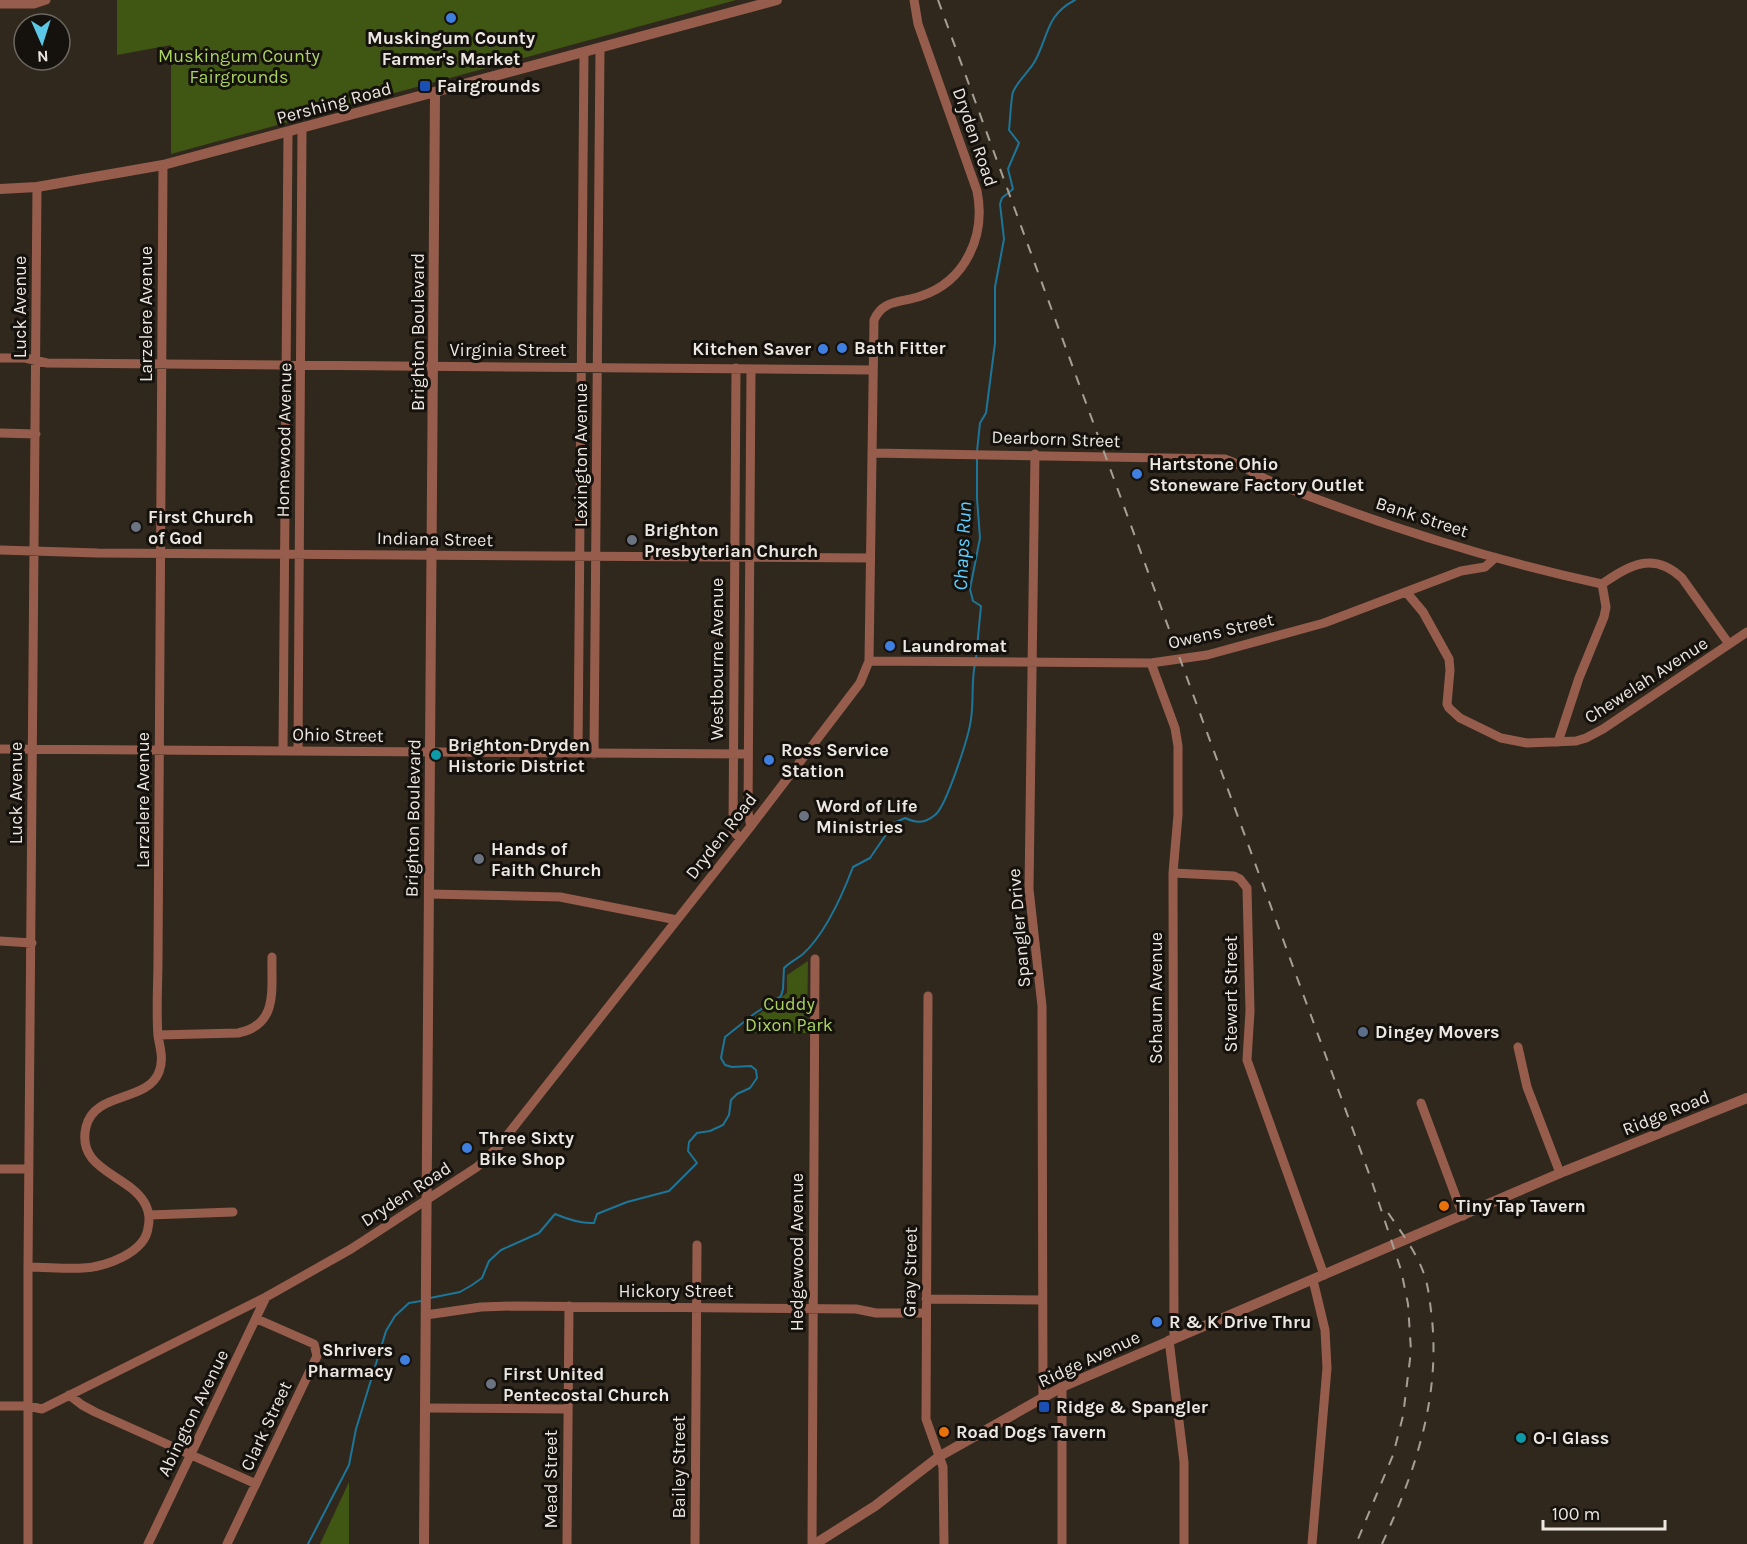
<svg xmlns="http://www.w3.org/2000/svg" width="1747" height="1544" font-family="Karla,sans-serif">
	<rect width="100%" height="100%" fill="#30281d"/>
	<!-- green -->
	<path fill="#405613" d="M117,0H736L171,154V45L117,55Z
		M808,961L807,1033H749L755,1017L787,993V975Z
		M349,1482V1544H320Z"/>
	<g fill="none" stroke-linecap="round" stroke-linejoin="round">
		<!-- stream -->
		<path stroke="#1c769a" stroke-width="2" d="M977,451L980,423L986,413L995,343V287L1004,239L1000,204L1002,198L1013,189L1008,169L1019,143L1009,130C1010,122 1011,98 1013,92C1018,80 1029,72 1035,61C1049,35 1046,15 1075,0
			M976,658L981,606L973,601L970,589L980,538L977,498V457
			M430,1298L460,1292L472,1285L482,1278L489,1261L501,1250L539,1233L555,1214C567,1219 581,1224 594,1223L597,1214L627,1202L669,1191L697,1163L688,1151L689,1142L697,1133L710,1131L723,1125L729,1115L731,1100L737,1094L750,1088L757,1078L756,1070L751,1066L732,1067L725,1065L721,1058L725,1037L754,1014L781,996L783,989L784,968C790,962 797,959 803,954C826,933 842,896 853,867L870,858L894,823L905,818C916,823 924,824 935,815C946,807 969,736 971,719C974,700 971,682 975,664
			M308,1544L349,1465L356,1429L386,1331L395,1316L409,1303L421,1301"/>
		<!-- minor -->
		<path stroke="#975d4c" stroke-width="9" d="M0,4H34L46,0
			M0,358H25L47,363L873,370
			M736,368L733,831L741,839
			M751,369L748,813L751,826
			M0,433L36,434
			M872,453L1225,459C1243,465 1257,476 1275,483C1381,525 1490,560 1602,584
			M1035,454L1029,889L1042,1006L1043,1398
			M0,550L98,553L870,558
			M1602,584C1630,565 1653,551 1682,578L1729,644
			M1407,593L1423,612L1449,659L1450,670L1447,704L1449,708L1460,718L1501,738L1527,743L1576,741L1586,738L1603,729L1747,632
			M869,661L1151,663L1207,655L1324,623L1461,571L1485,567L1495,558
			M1151,663L1175,728L1178,746V815L1173,873L1174,1338
			M1558,742L1579,678L1604,617L1606,607L1602,584
			M0,749L748,754
			M283,751L288,133
			M298,751L302,129
			M578,753L584,53
			M594,754L600,48
			M1173,873L1234,876L1240,879L1247,888L1250,1011L1247,1060L1324,1275
			M429,894L560,897L677,920
			M0,941L32,943
			M928,996L926,1419L943,1467L944,1544
			M158,1035L238,1033C279,1025 271,989 272,957
			M1518,1047L1527,1087L1560,1173
			M1421,1103L1463,1216
			M0,1169H29
			M149,1215L233,1212
			M28,1267C46,1267 65,1269 83,1268C105,1267 145,1253 148,1228C150,1219 149,1210 144,1202C127,1174 76,1170 86,1127C94,1091 147,1103 159,1072C164,1059 160,1048 158,1036C156,1010 158,983 158,958L163,165
			M926,1299L1042,1300
			M426,1315L481,1307L513,1306L856,1309L876,1313H926
			M1169,1340L1184,1462V1544
			M1062,1387V1544
			M69,1395L82,1405L95,1412L256,1484
			M0,1406H28L42,1409L266,1297L351,1249L477,1167L498,1147L751,826L860,683L869,661L874,320C883,299 901,303 921,296C966,281 986,235 977,191L918,24L914,0
			M425,1408L567,1409
			M28,1544V1267L37,187
			M148,1544L266,1297
			M227,1544L317,1356L314,1344L257,1319
			M567,1544L569,1306
			M695,1544L697,1245
			M812,1544L815,959
			M1312,1544L1327,1368L1325,1330L1313,1280"/>
		<!-- tertiary -->
		<path stroke="#975d4c" stroke-width="10" d="M0,189L37,187L163,165L777,0
			M424,1544L435,93
			M815,1544L875,1506L940,1456L1062,1387L1565,1171L1747,1098"/>
		<!-- rail -->
		<path stroke="#a59f96" stroke-width="2" stroke-dasharray="10 10" stroke-linecap="butt" d="M938,0L1371,1179L1401,1270L1408,1304L1411,1351L1403,1416L1393,1455L1356,1544
			M1382,1544C1415,1472 1440,1399 1432,1319C1430,1304 1429,1288 1424,1274C1416,1251 1400,1231 1387,1211"/>
	</g>
	<!-- markers -->
	<g fill="#3f7fe0" stroke="#15110d" stroke-width="2">
		<circle cx="451" cy="18" r="6"/>
		<circle cx="842" cy="348" r="6"/>
		<circle cx="823" cy="349" r="6"/>
		<circle cx="1137" cy="474" r="6"/>
		<circle cx="890" cy="646" r="6"/>
		<circle cx="769" cy="760" r="6"/>
		<circle cx="467" cy="1148" r="6"/>
		<circle cx="1157" cy="1322" r="6"/>
		<circle cx="405" cy="1360" r="6"/>
	</g>
	<g fill="#1a4fb4" stroke="#15110d" stroke-width="2">
		<rect x="419" y="80" width="12" height="12" rx="3"/>
		<rect x="1038" y="1401" width="12" height="12" rx="3"/>
	</g>
	<g fill="#6b7280" stroke="#15110d" stroke-width="2">
		<circle cx="136" cy="527" r="6"/>
		<circle cx="632" cy="540" r="6"/>
		<circle cx="804" cy="816" r="6"/>
		<circle cx="479" cy="859" r="6"/>
		<circle cx="491" cy="1384" r="6"/>
	</g>
	<g fill="#0f9aa8" stroke="#15110d" stroke-width="2">
		<circle cx="436" cy="755" r="6"/>
		<circle cx="1521" cy="1438" r="6"/>
	</g>
	<circle fill="#5c6f8a" stroke="#15110d" stroke-width="2" cx="1363" cy="1032" r="6"/>
	<g fill="#e8710a" stroke="#15110d" stroke-width="2">
		<circle cx="1444" cy="1206" r="6"/>
		<circle cx="944" cy="1432" r="6"/>
	</g>
	<g text-anchor="middle" stroke-width="6" stroke-linejoin="round" paint-order="stroke">
		<!-- poi labels -->
		<g font-size="18" font-weight="bold" fill="#ece7e0" stroke="#15110d" text-anchor="start">
			<text x="451" y="44" text-anchor="middle">Muskingum County<tspan x="451" dy="21">Farmer's Market</tspan></text>
			<text x="437" y="92">Fairgrounds</text>
			<text x="854" y="354">Bath Fitter</text>
			<text x="811" y="355" text-anchor="end">Kitchen Saver</text>
			<text x="1149" y="470">Hartstone Ohio<tspan x="1149" dy="21">Stoneware Factory Outlet</tspan></text>
			<text x="148" y="523">First Church<tspan x="148" dy="21">of God</tspan></text>
			<text x="644" y="536">Brighton<tspan x="644" dy="21">Presbyterian Church</tspan></text>
			<text x="902" y="652">Laundromat</text>
			<text x="448" y="751">Brighton-Dryden<tspan x="448" dy="21">Historic District</tspan></text>
			<text x="781" y="756">Ross Service<tspan x="781" dy="21">Station</tspan></text>
			<text x="816" y="812">Word of Life<tspan x="816" dy="21">Ministries</tspan></text>
			<text x="491" y="855">Hands of<tspan x="491" dy="21">Faith Church</tspan></text>
			<text x="1375" y="1038">Dingey Movers</text>
			<text x="479" y="1144">Three Sixty<tspan x="479" dy="21">Bike Shop</tspan></text>
			<text x="1456" y="1212">Tiny Tap Tavern</text>
			<text x="1169" y="1328">R &amp; K Drive Thru</text>
			<text x="393" y="1356" text-anchor="end">Shrivers<tspan x="393" dy="21">Pharmacy</tspan></text>
			<text x="503" y="1380">First United<tspan x="503" dy="21">Pentecostal Church</tspan></text>
			<text x="1056" y="1413">Ridge &amp; Spangler</text>
			<text x="956" y="1438">Road Dogs Tavern</text>
			<text x="1533" y="1444">O-I Glass</text>
		</g>
		<!-- park labels -->
		<g font-size="18" fill="#aad460" stroke="#15110d">
			<text x="239" y="62">Muskingum County<tspan x="239" dy="21">Fairgrounds</tspan></text>
			<text x="789" y="1010">Cuddy<tspan x="789" dy="21">Dixon Park</tspan></text>
		</g>
		<!-- street labels -->
		<g font-size="18" fill="#ece7e0" stroke="#15110d">
			<text transform="translate(334 103) rotate(-15)" y="6">Pershing Road</text>
			<text transform="translate(975 137) rotate(71)" y="6">Dryden Road</text>
			<text transform="translate(20 307) rotate(-90)" y="6">Luck Avenue</text>
			<text transform="translate(146 314) rotate(-90)" y="6">Larzelere Avenue</text>
			<text transform="translate(418 332) rotate(-90)" y="6">Brighton Boulevard</text>
			<text x="508" y="356">Virginia Street</text>
			<text transform="translate(1056 439) rotate(2)" y="6">Dearborn Street</text>
			<text transform="translate(284 440) rotate(-89)" y="6">Homewood Avenue</text>
			<text transform="translate(581 455) rotate(-90)" y="6">Lexington Avenue</text>
			<text transform="translate(1422 517) rotate(18)" y="6">Bank Street</text>
			<text transform="translate(435 539) rotate(1)" y="6">Indiana Street</text>
			<text transform="translate(1221 631) rotate(-13)" y="6">Owens Street</text>
			<text transform="translate(717 659) rotate(-90)" y="6">Westbourne Avenue</text>
			<text transform="translate(1646 680) rotate(-33)" y="6">Chewelah Avenue</text>
			<text transform="translate(338 735) rotate(1)" y="6">Ohio Street</text>
			<text transform="translate(16 793) rotate(-90)" y="6">Luck Avenue</text>
			<text transform="translate(143 800) rotate(-90)" y="6">Larzelere Avenue</text>
			<text transform="translate(413 818) rotate(-89)" y="6">Brighton Boulevard</text>
			<text transform="translate(721 836) rotate(-52)" y="6">Dryden Road</text>
			<text transform="translate(1019 928) rotate(-95)" y="6">Spangler Drive</text>
			<text transform="translate(1231 994) rotate(-90)" y="6">Stewart Street</text>
			<text transform="translate(1156 998) rotate(-90)" y="6">Schaum Avenue</text>
			<text transform="translate(1666 1113) rotate(-22)" y="6">Ridge Road</text>
			<text transform="translate(406 1194) rotate(-33)" y="6">Dryden Road</text>
			<text transform="translate(797 1252) rotate(-90)" y="6">Hedgewood Avenue</text>
			<text transform="translate(910 1272) rotate(-89)" y="6">Gray Street</text>
			<text x="676" y="1297">Hickory Street</text>
			<text transform="translate(1089 1359) rotate(-25)" y="6">Ridge Avenue</text>
			<text transform="translate(193 1413) rotate(-64)" y="6">Abington Avenue</text>
			<text transform="translate(266 1426) rotate(-65)" y="6">Clark Street</text>
			<text transform="translate(679 1467) rotate(-90)" y="6">Bailey Street</text>
			<text transform="translate(551 1479) rotate(-90)" y="6">Mead Street</text>
		</g>
		<!-- water labels -->
		<g font-size="20" font-style="italic" fill="#5fcdfd" stroke="#15110d">
			<text transform="translate(962 546) rotate(-87)" y="7">Chaps Run</text>
		</g>
	</g>
	<!-- north arrow -->
	<g transform="translate(42 42) rotate(177)"><circle r="28" fill="#15110d" stroke="#6b6761" stroke-width="1.5"/>
	<path d="M0-4.5L10 22L0 15L-10 22Z" fill="#5ac8e6"/>
	<text y="-9" font-size="16" font-weight="bold" text-anchor="middle" fill="#ece7e0">N</text>
	</g>
	<!-- scale -->
	<path d="M1543 1520v9h122v-9" fill="none" stroke="#ece7e0" stroke-width="3"/>
	<text x="1552" y="1520" font-size="18" fill="#ece7e0" stroke="#15110d" stroke-width="4.5" paint-order="stroke">100 m</text>
</svg>
